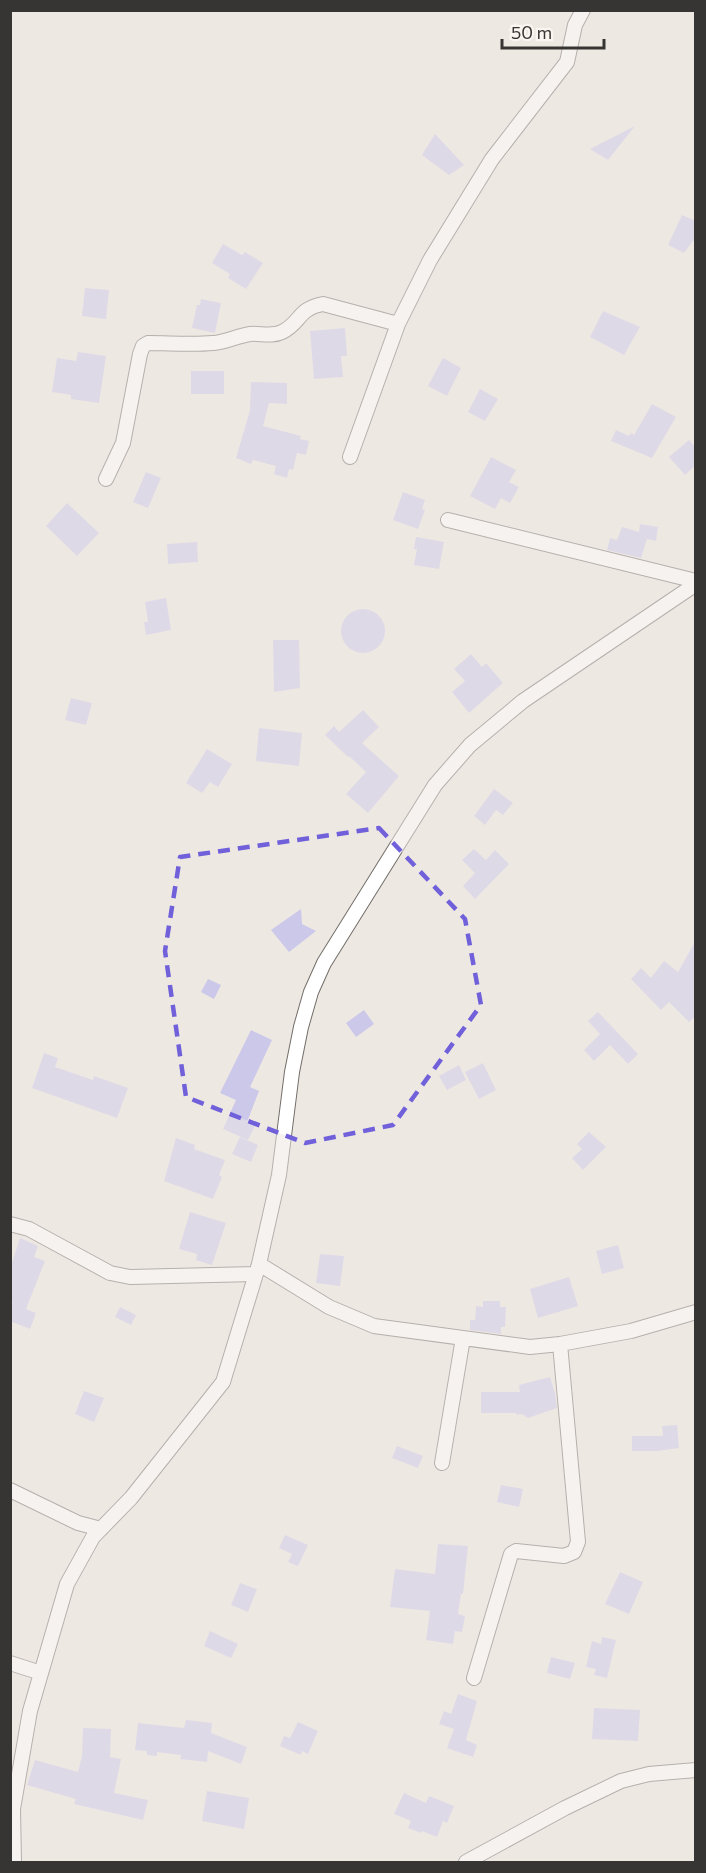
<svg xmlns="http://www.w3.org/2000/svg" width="706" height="1873" font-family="Commissioner,sans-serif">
	<rect width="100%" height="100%" fill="#eee8e3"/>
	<!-- building -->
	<path fill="#cbc8ea" d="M635,126L608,160L590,149Z
		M435,134L464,165L449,175L422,155Z
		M682,215L696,221V237L684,253L668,245Z
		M223,244L242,255L245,252L263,263L246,289L228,278L230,274L212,263Z
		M85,288L109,290L106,319L82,316Z
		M201,299L221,303L215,333L192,328L197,305H200Z
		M603,311L640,327L624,355L590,337Z
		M345,328L347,356H341L343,377L314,379L310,331Z
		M78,352L106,356L99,403L71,399V395L52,392L57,358L76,361Z
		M443,358L461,368L447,396L428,386Z
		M191,371H224V394H191Z
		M251,382L287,383V404L269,403L263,426L301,436L300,439L309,441L306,455L297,453L293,470L289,469L287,478L274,474L276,466L253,460L251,464L236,458L250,410Z
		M480,389L498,399L485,421L468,412Z
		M652,404L676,417L652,458L611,441L616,430L629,436L631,433L634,435Z
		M689,440L696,448V465L685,475L669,457Z
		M491,457L516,470L509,482L519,487L510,503L501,498L495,509L470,496Z
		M146,472L161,478L148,508L133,502Z
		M403,492L425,500L422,509L425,510L418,529L393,520Z
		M67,503L99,533L77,556L46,526Z
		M640,524L658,527L656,541L647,539L641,558L607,550L610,538L617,540L622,527L639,532Z
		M416,537L444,542L439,569L414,565L417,549H414Z
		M197,542L198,562L168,564L167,544Z
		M166,598L171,630L146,635L144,622H148L145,602Z
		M341 631a22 22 0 1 1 44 0a22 22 0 1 1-44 0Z
		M273,640H299L300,688L274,692Z
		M471,654L482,667L486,663L503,683L469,713L452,692L465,681L454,669Z
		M71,698L92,703L86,725L65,720Z
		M363,710L379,727L362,743L399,776L368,813L346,794L366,772L349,756L348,757L325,735L334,726L339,732Z
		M259,728L302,733L299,766L256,761Z
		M207,749L232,764L218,787L210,782L202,793L186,783Z
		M494,789L513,803L503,815L496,810L485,825L474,816Z
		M474,849L486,860L495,850L509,864L475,899L463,886L475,873L462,860Z
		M301,909L302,924L316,931L289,952L271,930Z
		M696,940V1016L689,1022L669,1002L661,1010L631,979L641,968L651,978L664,961L678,972Z
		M208,979L221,985L214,999L201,992Z
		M364,1010L374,1024L356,1037L346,1023Z
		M598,1012L638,1054L628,1064L610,1045L594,1061L584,1050L600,1034L588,1021Z
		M251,1030L272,1040L250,1087L259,1091L247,1122L255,1126L248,1140L223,1129L236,1100L220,1093Z
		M44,1053L58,1058L55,1067L93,1080L94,1076L128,1088L117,1118L32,1088Z
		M483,1063L496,1090L479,1099L465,1072Z
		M459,1065L466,1080L447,1090L439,1076Z
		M589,1132L606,1147L583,1170L572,1158L582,1149L577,1144Z
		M240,1137L258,1145L251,1162L232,1154Z
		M176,1138L195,1145L194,1149L225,1160L219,1175L222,1177L213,1199L164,1181Z
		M190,1212L226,1223L212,1265L196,1260L197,1254L179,1249Z
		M20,1238L38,1246L34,1257L45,1261L26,1309L36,1313L30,1329L10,1321V1310L13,1302L10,1301V1269Z
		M618,1245L624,1268L602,1274L596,1251Z
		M320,1254L344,1256L340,1286L316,1283Z
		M569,1277L578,1306L538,1318L530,1289Z
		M483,1301H500V1307H506L505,1327H501V1334L470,1330V1320H475L476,1306L483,1307Z
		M120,1307L136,1315L131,1325L115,1317Z
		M550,1377L555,1393L557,1408L528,1418L522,1414L517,1415L516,1413H481V1392H520L519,1385Z
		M84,1391L104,1398L94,1422L75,1414Z
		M677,1425L679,1448L657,1451H632V1436H663L662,1426Z
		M397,1446L423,1456L418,1468L392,1458Z
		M501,1485L523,1489L519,1507L497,1502Z
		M285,1535L308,1545L298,1566L288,1562L292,1554L279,1548Z
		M438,1544L468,1546L463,1594H461L458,1614L465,1616L462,1632L455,1631L453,1644L426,1640L430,1611L390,1607L395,1569L435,1574Z
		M620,1572L643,1582L629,1614L605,1604Z
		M240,1583L257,1589L248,1612L231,1605Z
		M210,1631L238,1644L231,1658L204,1646Z
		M602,1637L616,1640L607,1678L594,1675L596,1669L586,1667L592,1641L601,1644Z
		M551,1657L575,1663L570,1679L547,1673Z
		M458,1694L477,1701L466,1740L477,1745L473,1757L447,1748L454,1729L439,1724L444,1711L451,1714Z
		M594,1708L640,1710L638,1741L592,1739Z
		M186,1720L212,1723L211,1733L247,1747L241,1764L208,1751L207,1762L180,1759L181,1755L157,1752V1756L147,1755V1751L135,1750L138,1723L184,1728Z
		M298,1722L318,1731L308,1754L302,1751L301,1755L280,1746L284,1736L290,1738Z
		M83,1728L111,1729L110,1757L121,1759L114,1793L148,1800L143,1820L74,1804L76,1799L27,1785L35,1760L78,1772L82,1756Z
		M207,1791L249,1798L244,1829L202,1821Z
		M404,1793L426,1803L429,1796L454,1806L447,1823L443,1821L437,1837L422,1831L421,1833L408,1828L411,1821L394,1814Z"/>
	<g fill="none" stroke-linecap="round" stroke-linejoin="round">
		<!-- street casing -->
		<g stroke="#726d68" stroke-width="16">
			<path id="street" d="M350,457L398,324L430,260L492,159L567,62L575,25L583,10
				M106,479L123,443L140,354L143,346L148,343C169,343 192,345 213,343C226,342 237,336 250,334C260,333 272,337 282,332C301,323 297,309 323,304L398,324
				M448,520L696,581
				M10,1224L29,1229L110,1273L130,1277L255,1274
				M259,1264L329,1307L374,1326L530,1347L560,1344L631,1331L696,1312
				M442,1463L463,1338
				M10,1490L78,1523L101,1529
				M10,1663L41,1673
				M474,1678L511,1554L516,1551L564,1556L574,1552L578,1542L560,1344
				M14,1862L13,1809L30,1711L67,1584L93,1537L131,1498L223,1382L259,1264L279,1175L292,1072L301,1027L311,992L324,963L435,785L470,745L523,701L696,584
				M466,1862L565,1808L621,1781L649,1774L696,1770"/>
		</g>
		<!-- street -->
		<use href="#street" stroke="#fff" stroke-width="14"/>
	</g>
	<!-- marked area -->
	<path d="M0 0H706V1873H0ZM379,828L465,919L481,1005L393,1125L305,1143L186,1097L165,951L180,857Z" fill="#eee8e3" fill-opacity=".55" fill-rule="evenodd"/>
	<path fill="none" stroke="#7060da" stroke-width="4.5" stroke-dasharray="12 8" stroke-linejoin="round" d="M379,828L465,919L481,1005L393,1125L305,1143L186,1097L165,951L180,857Z"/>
	<!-- border -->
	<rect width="706" height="1873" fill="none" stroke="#373533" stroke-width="24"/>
	<!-- scale -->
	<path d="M502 39v9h102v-9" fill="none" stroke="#373533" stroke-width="3"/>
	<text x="511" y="39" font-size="18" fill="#373533" stroke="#fbf5f0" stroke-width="4.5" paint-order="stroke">50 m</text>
</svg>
